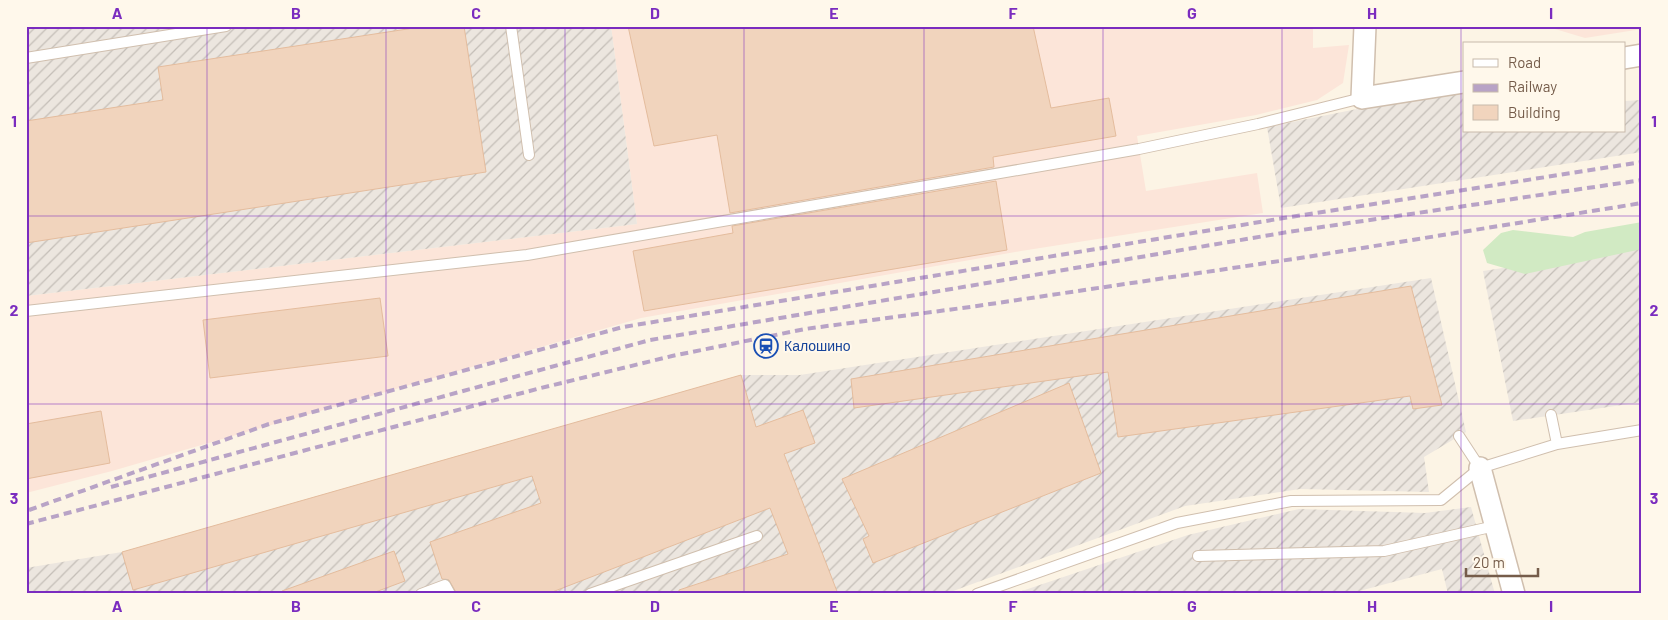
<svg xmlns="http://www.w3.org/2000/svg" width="1668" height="620" font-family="Barlow,sans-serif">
	<defs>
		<pattern id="industrial-furrows" width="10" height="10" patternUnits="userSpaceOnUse" patternTransform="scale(1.25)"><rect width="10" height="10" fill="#ece6df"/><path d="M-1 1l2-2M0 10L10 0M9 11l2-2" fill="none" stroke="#c4beb7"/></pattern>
	</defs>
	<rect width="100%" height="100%" fill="#fcf4e5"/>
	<!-- commercial -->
	<path fill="#fce5d9" d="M611,26H1313V48L1349,45L1343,83L1317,100L1256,115L1137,136L1146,191L1257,173L1263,213L1021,251L641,318L112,471L26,493V296L637,224Z
		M1545,26H1642V29L1585,38Z"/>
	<!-- industrial -->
	<path fill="url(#industrial-furrows)" d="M26,26H611L637,224L26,296Z
		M1464,92V131H1624V101L1642,100V152L1281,208L1267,127L1362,108Z
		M1642,247V402L1513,421L1483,271Z
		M1431,278L1466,432L1424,457L1429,492L1300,489L1185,506L945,594H26V568L122,552L741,375H800Z
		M1471,507L1495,594H1448L1442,569L1348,594H1013L1188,535L1299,509L1425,513Z"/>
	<!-- grass -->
	<path fill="#d1eac3" d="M1642,222V249L1525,274L1487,263L1483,250L1501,233L1513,230L1573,237L1585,232Z"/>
	<!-- building -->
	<path fill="#f1d4bd" stroke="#e4bc9d" d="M427,26H464L486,172L26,243V121L163,100L158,67Z
		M628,26H1033L1051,108L1109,98L1116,136L993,157L994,167L730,213L717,135L654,146Z
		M996,181L1007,250L644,311L633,251L733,233L732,226Z
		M1411,286L1442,405L1413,409L1410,396L1118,437L1108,372L854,408L851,379Z
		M380,298L388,356L210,378L203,320Z
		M741,375L756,427L803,410L815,443L784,454L838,594H679V590L788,554L770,508L547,594H457L449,580L442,579L430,542L541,503L532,476L133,590L122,552Z
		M1069,383L1101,473L873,563L863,539L869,536L842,479Z
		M101,411L110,463L26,479V424Z
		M394,551L405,581L370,594H282V591Z"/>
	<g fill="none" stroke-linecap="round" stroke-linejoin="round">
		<!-- lane casing -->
		<g stroke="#d0bfae" stroke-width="12">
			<path id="lane" d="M511,26L529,155
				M26,58L226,26
				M26,311L527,255L1139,149L1258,124L1362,98V100
				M1551,415L1557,444
				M1459,436L1480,468
				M1198,556L1384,551L1495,526
				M421,594L445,585L450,594
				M590,594L757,536
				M977,594L1177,523L1291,501L1441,500L1480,468L1557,444L1642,430"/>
		</g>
		<!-- street casing -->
		<g stroke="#d0bfae" stroke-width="24">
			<path id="street" d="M1365,26L1362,98L1464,82
				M1624,58L1642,55
				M1480,468L1514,594"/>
		</g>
		<!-- lane -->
		<use href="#lane" stroke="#fff" stroke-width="10"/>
		<!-- street -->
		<use href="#street" stroke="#fff" stroke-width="21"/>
		<!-- rail -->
		<path stroke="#b8a3c6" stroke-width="4" stroke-dasharray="8 5" stroke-linecap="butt" d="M111,487L650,340L1288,232L1642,180
			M29,510L269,424L623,327L1278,219L1642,162
			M26,524L541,388L672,356L805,329L977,306L1300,258L1642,203"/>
	</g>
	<!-- grid -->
	<path fill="none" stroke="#7b2cbf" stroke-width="1" stroke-opacity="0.55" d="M207,26V594M386,26V594M565,26V594M744,26V594M924,26V594M1103,26V594M1282,26V594M1461,26V594M26,216H1642M26,404H1642"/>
	<!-- icons -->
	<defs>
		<g id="station-ring" transform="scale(1.25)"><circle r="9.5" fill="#fff8eb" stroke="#1a4fb4" stroke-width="1.5"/><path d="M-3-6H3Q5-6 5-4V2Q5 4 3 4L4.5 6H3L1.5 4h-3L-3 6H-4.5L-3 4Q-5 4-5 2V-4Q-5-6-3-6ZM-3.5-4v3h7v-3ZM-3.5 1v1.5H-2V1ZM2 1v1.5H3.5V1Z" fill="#1a4fb4"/></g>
	</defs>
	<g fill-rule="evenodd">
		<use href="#station-ring" x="766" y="346"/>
	</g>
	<g text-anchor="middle" stroke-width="4" stroke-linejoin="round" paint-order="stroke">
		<!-- transit labels -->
		<g font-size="14" fill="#164399" stroke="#fff8eb" text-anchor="start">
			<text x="784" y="351">Калошино</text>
		</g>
	</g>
	<!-- border -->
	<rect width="1668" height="620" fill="none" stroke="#fff8eb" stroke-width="55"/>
	<!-- legend -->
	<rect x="1463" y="42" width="162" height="90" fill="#fff8eb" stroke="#c8baab"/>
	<rect x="1473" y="59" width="25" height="8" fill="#ffffff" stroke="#c8baab"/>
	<text x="1508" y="68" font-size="15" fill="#755c4a">Road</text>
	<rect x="1473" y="84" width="25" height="8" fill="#b8a3c6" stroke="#c8baab"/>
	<text x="1508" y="92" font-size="15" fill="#755c4a">Railway</text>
	<rect x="1473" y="105" width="25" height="15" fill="#f1d4bd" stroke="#c8baab"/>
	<text x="1508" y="118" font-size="15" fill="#755c4a">Building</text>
	<!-- scale -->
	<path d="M1466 568v8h72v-8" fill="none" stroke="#755c4a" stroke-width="2.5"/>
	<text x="1473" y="568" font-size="15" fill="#755c4a" stroke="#fff8eb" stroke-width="4" paint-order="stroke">20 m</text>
	<rect x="28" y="28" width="1612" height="564" fill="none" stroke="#7b2cbf" stroke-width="2"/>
	<g font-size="16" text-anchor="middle" font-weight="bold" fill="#7b2cbf">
		<text x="117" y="19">A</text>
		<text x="296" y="19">B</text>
		<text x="476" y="19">C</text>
		<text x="655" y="19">D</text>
		<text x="834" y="19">E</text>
		<text x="1013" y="19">F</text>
		<text x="1192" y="19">G</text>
		<text x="1372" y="19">H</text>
		<text x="1551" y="19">I</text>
		<text x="14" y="127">1</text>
		<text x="1654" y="127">1</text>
		<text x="14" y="316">2</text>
		<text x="1654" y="316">2</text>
		<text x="14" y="504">3</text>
		<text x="1654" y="504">3</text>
		<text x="117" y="612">A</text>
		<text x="296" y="612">B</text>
		<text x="476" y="612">C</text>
		<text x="655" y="612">D</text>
		<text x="834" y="612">E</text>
		<text x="1013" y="612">F</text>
		<text x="1192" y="612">G</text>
		<text x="1372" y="612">H</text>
		<text x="1551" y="612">I</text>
	</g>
</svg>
